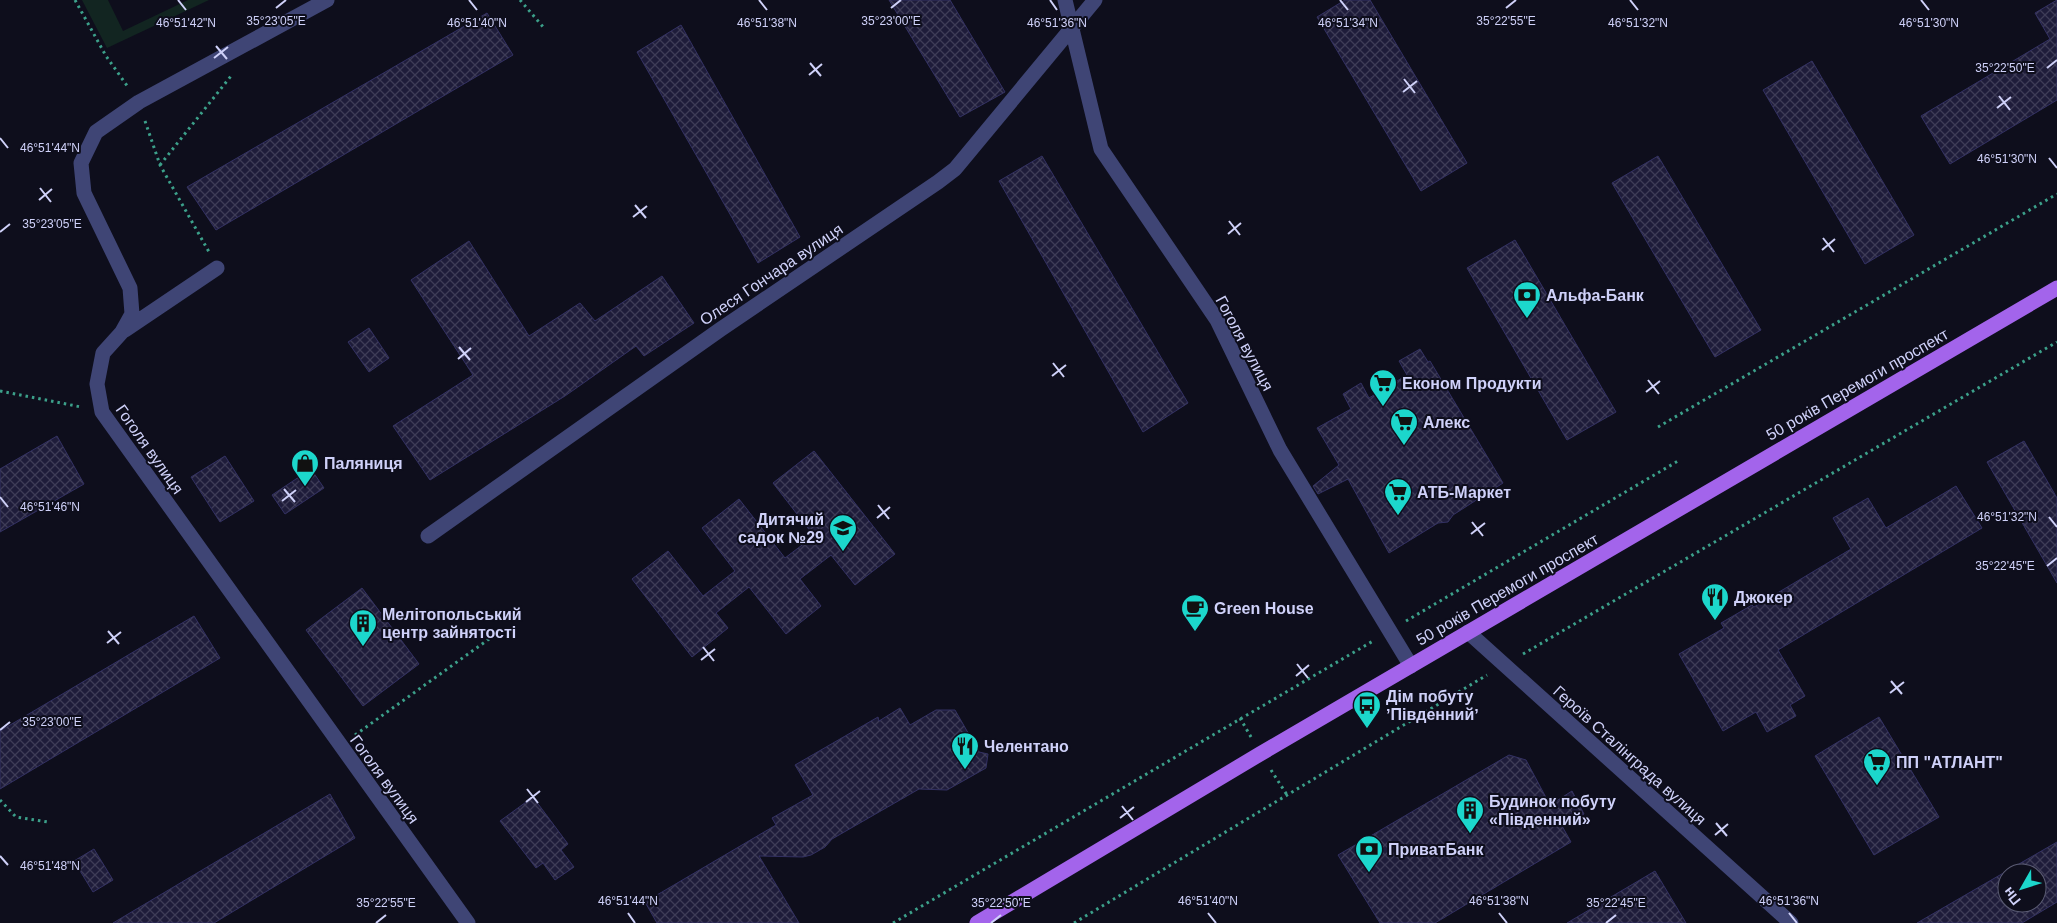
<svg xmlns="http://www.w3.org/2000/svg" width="2057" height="923" font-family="Helvetica,sans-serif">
	<defs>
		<pattern id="building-cross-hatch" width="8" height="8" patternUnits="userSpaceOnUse" patternTransform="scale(1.25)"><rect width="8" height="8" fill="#1e1c3a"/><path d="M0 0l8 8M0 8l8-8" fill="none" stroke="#3e3c57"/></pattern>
	</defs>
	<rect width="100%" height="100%" fill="#0e0e1c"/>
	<!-- grass -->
	<path fill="#122521" d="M82,0H108L123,31L188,0H209L107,48Z"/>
	<!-- building -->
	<path fill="url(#building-cross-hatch)" stroke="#333163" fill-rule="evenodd" d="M889,0H950L1005,92L960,117Z
		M1345,0H1370L1467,163L1421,191L1317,17Z
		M2057,0V100L1950,164L1921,116L2050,39L2035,13Z
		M487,13L513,55L216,230L187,187Z
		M681,25L800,237L758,263L637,52Z
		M1812,61L1914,235L1865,264L1763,90Z
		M1042,156L1188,403L1143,432L999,181Z
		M1658,156L1761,330L1715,357L1612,183Z
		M1515,240L1616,412L1567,440L1467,268Z
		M469,241L529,336L580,303L595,321L662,276L694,323L644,356L636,346L565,396L430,480L393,426L473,375L411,280Z
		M369,328L389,358L369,372L348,342Z
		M1420,349L1428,362L1430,361L1503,483L1453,515L1448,522L1438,523L1389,553L1348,479L1318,494L1313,486L1339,465L1317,428L1351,409L1343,394L1361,383L1369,398L1407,375L1399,361Z
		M57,436L84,484L0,532V469Z
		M2024,441L2057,498V583L1987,462Z
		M814,451L895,554L855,585L831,555L800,579L821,606L786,634L749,587L716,613L728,628L692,657L632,579L668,551L703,596L735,571L702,528L739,499L785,558L814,536L773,483Z
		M225,456L254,501L220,522L191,477Z
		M311,469L324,488L285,514L272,495Z
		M1956,486L1982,528L1778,650L1805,696L1790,705L1796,716L1767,732L1756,712L1723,731L1679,654L1724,628L1721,623L1752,605L1754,607L1851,549L1833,518L1868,498L1886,528Z
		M362,588L419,664L363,706L306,630Z
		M194,616L220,658L0,789V731Z
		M900,708L910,725L936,710H955L979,752L988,754L986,768L947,790L919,789L832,839L825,847L811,855L803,857L759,856L799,923H657L645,902L776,825L772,818L813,795L795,765L878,717L879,721Z
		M1879,717L1939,817L1874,855L1815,756Z
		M1509,755L1526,760L1550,805L1572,791L1584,814L1562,826L1571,842L1435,923H1380L1338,855Z
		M330,794L355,838L214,923H113Z
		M533,797L568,844L561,850L574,867L555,880L543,863L536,868L500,821Z
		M2057,842V902L2022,923H1917ZM2007,873H2037V903H2007Z
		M94,849L113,880L93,892L74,861Z
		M1655,871L1686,923H1567Z"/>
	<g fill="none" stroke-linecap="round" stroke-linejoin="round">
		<!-- path -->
		<path stroke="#3ca08a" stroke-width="3" stroke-dasharray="2.5 4" stroke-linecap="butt" d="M75,0L106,56L128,87
			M520,0L544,28
			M145,121L160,165L209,252
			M160,165L231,76
			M0,391L81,407
			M1658,427L2057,194
			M1406,621L1678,461
			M1523,654L2057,342
			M1240,718L1251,737
			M355,735L503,629
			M1271,770L1287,795
			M0,800L16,817L48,822
			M893,923L1373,641
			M1074,923L1487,675"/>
		<!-- minor -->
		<path stroke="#3f4575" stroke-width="15" d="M327,0L139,102L96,132L81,163L84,193L130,288L132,314L122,332L103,353L97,384L102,412L468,923
			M1065,0L1101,149L1217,320L1280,450L1411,666
			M125,330L217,268
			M428,536L721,329L938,182L955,169L1095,0
			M1468,632L1791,923"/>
		<!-- major -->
		<path stroke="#a364eb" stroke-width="15" d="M977,923L1260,754L2057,288"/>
	</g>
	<!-- ticks -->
	<path fill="none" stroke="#cfd1f9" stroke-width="2" d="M178,0L186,10M469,0L477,10M759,0L767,10M1050,0L1057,10M1340,0L1348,10M1630,0L1638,10M1921,0L1929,10M276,8L286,0M891,8L901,0M1506,8L1516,0M216,46L227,59M214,58L228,47M810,63L821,76M2047,68L2057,60M809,75L822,64M1404,79L1415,93M1403,92L1417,81M1999,96L2010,110M1997,108L2011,97M0,138L8,148M2049,158L2057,168M40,188L51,202M39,200L52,189M635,205L646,218M633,217L647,206M1229,221L1240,235M0,232L10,224M1228,234L1241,223M1823,238L1834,252M1822,250L1835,239M459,347L470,360M458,359L471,348M1053,363L1064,377M1052,376L1066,365M1648,380L1659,394M1646,392L1660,381M284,489L295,502M0,497L8,507M282,501L296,490M878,505L889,519M2049,517L2057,527M877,518L890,507M1472,522L1483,536M1471,534L1485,523M2047,566L2057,558M108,631L119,644M107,643L121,632M703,647L714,661M701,660L715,649M1297,664L1308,678M1296,676L1309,665M1891,681L1902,694M1890,693L1904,682M0,730L10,722M527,789L538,803M526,802L540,791M1122,806L1133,820M1120,818L1134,807M1716,823L1727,836M1715,835L1728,824M0,856L8,865M628,913L635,923M1208,913L1216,923M1499,913L1507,923M1789,913L1797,923M376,923L386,915M991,923L1001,915M1606,923L1616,915"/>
	<!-- icons -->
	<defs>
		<g id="bank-pin" transform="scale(1.4375)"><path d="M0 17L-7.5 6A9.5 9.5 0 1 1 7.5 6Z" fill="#1cd7cc" stroke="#0e0e1c"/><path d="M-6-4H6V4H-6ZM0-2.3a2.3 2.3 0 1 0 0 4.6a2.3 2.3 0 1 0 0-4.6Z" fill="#111"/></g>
		<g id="supermarket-pin" transform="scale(1.4375)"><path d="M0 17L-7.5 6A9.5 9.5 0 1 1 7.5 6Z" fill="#1cd7cc" stroke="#0e0e1c"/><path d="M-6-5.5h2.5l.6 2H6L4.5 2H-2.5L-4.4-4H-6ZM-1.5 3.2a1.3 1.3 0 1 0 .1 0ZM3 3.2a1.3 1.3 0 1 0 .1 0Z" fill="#111"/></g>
		<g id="shop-pin" transform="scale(1.4375)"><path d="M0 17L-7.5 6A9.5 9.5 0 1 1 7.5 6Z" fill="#1cd7cc" stroke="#0e0e1c"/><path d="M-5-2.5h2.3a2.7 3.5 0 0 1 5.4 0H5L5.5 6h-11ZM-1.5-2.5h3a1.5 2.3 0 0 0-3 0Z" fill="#111"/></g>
		<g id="school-pin" transform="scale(1.4375)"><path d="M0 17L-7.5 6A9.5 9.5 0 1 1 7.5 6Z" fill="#1cd7cc" stroke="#0e0e1c"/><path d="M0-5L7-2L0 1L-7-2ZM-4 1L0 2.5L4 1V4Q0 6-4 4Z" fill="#111"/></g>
		<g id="restaurant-pin" transform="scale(1.4375)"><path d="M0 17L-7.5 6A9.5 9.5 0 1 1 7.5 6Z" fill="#1cd7cc" stroke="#0e0e1c"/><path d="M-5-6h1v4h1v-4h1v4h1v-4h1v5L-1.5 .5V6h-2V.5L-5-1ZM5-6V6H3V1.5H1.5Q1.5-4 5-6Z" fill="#111"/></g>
		<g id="cafe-pin" transform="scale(1.4375)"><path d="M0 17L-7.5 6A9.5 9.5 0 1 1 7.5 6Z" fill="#1cd7cc" stroke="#0e0e1c"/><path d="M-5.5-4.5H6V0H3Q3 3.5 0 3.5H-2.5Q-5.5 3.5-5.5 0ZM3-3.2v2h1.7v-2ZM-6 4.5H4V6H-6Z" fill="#111"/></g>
		<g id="building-pin" transform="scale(1.4375)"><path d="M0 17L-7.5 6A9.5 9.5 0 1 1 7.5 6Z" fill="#1cd7cc" stroke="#0e0e1c"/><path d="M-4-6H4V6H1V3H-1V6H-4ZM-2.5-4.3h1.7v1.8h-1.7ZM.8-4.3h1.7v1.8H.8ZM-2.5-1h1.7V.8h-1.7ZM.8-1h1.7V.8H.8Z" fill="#111"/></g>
		<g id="bus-pin" transform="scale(1.4375)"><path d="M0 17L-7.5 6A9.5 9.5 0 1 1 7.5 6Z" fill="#1cd7cc" stroke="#0e0e1c"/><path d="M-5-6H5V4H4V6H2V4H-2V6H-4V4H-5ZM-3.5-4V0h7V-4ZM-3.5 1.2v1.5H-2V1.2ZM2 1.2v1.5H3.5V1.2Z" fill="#111"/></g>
	</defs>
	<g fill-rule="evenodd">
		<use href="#bank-pin" x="1527" y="295"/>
		<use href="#supermarket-pin" x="1383" y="383"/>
		<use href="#supermarket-pin" x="1404" y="422"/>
		<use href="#shop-pin" x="305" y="463"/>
		<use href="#supermarket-pin" x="1398" y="492"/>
		<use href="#school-pin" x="843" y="528"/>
		<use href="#restaurant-pin" x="1715" y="597"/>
		<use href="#cafe-pin" x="1195" y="608"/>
		<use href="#building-pin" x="363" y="623"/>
		<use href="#bus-pin" x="1367" y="705"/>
		<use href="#restaurant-pin" x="965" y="746"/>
		<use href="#supermarket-pin" x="1877" y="762"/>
		<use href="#building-pin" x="1470" y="810"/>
		<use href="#bank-pin" x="1369" y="849"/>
	</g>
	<g text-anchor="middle" stroke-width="4" stroke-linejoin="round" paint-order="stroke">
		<!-- street labels -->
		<g font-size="16" fill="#cfd1f9" stroke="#0e0e1c">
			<text transform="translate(771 274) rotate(-34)" y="6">Олеся Гончара вулиця</text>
			<text transform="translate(1245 343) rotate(62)" y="6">Гоголя вулиця</text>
			<text transform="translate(1857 384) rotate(-30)" y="6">50 років Перемоги проспект</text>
			<text transform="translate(150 449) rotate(55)" y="6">Гоголя вулиця</text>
			<text transform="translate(1507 589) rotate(-30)" y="6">50 років Перемоги проспект</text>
			<text transform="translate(1630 755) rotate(42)" y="6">Героїв Сталінграда вулиця</text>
			<text transform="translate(385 779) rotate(54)" y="6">Гоголя вулиця</text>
		</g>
		<!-- poi labels -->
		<g font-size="16" font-weight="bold" fill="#cfd1f9" stroke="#0e0e1c" text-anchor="start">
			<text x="1546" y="301">Альфа-Банк</text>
			<text x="1402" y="389">Економ Продукти</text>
			<text x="1423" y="428">Алекс</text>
			<text x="324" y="469">Паляниця</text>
			<text x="1417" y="498">АТБ-Маркет</text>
			<text x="824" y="525" text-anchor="end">Дитячий<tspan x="824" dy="18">садок №29</tspan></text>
			<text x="1734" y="603">Джокер</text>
			<text x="1214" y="614">Green House</text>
			<text x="382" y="620">Мелітопольський<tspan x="382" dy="18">центр зайнятості</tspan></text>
			<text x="1386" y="702">Дім побуту<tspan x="1386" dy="18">ʼПівденнийʼ</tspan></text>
			<text x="984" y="752">Челентано</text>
			<text x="1896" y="768">ПП "АТЛАНТ"</text>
			<text x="1489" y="807">Будинок побуту<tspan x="1489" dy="18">«Південний»</tspan></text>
			<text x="1388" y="855">ПриватБанк</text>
		</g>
	</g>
	<g font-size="12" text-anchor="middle" fill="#cfd1f9" stroke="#0e0e1c" stroke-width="4" stroke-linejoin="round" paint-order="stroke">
		<text x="276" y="25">35°23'05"E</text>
		<text x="891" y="25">35°23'00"E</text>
		<text x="1506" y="25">35°22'55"E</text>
		<text x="186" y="27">46°51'42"N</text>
		<text x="477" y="27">46°51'40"N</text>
		<text x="767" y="27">46°51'38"N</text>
		<text x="1057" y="27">46°51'36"N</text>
		<text x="1348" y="27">46°51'34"N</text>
		<text x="1638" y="27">46°51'32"N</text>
		<text x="1929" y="27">46°51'30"N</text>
		<text x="2005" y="72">35°22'50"E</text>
		<text x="50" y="152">46°51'44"N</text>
		<text x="2007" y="163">46°51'30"N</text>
		<text x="52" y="228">35°23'05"E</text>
		<text x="50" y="511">46°51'46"N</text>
		<text x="2007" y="521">46°51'32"N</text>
		<text x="2005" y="570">35°22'45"E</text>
		<text x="52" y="726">35°23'00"E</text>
		<text x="50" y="870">46°51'48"N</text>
		<text x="628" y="905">46°51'44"N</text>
		<text x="1208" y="905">46°51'40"N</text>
		<text x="1499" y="905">46°51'38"N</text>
		<text x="1789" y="905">46°51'36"N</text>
		<text x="386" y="907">35°22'55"E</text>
		<text x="1001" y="907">35°22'50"E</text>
		<text x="1616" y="907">35°22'45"E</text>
	</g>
	<!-- north arrow -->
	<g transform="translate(2022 888) rotate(231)"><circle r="24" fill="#0e0e1c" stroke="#5b5c74"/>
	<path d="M0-4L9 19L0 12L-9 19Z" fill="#1cd7cc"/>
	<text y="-8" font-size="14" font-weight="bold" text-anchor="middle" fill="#cfd1f9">Пн</text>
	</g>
</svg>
